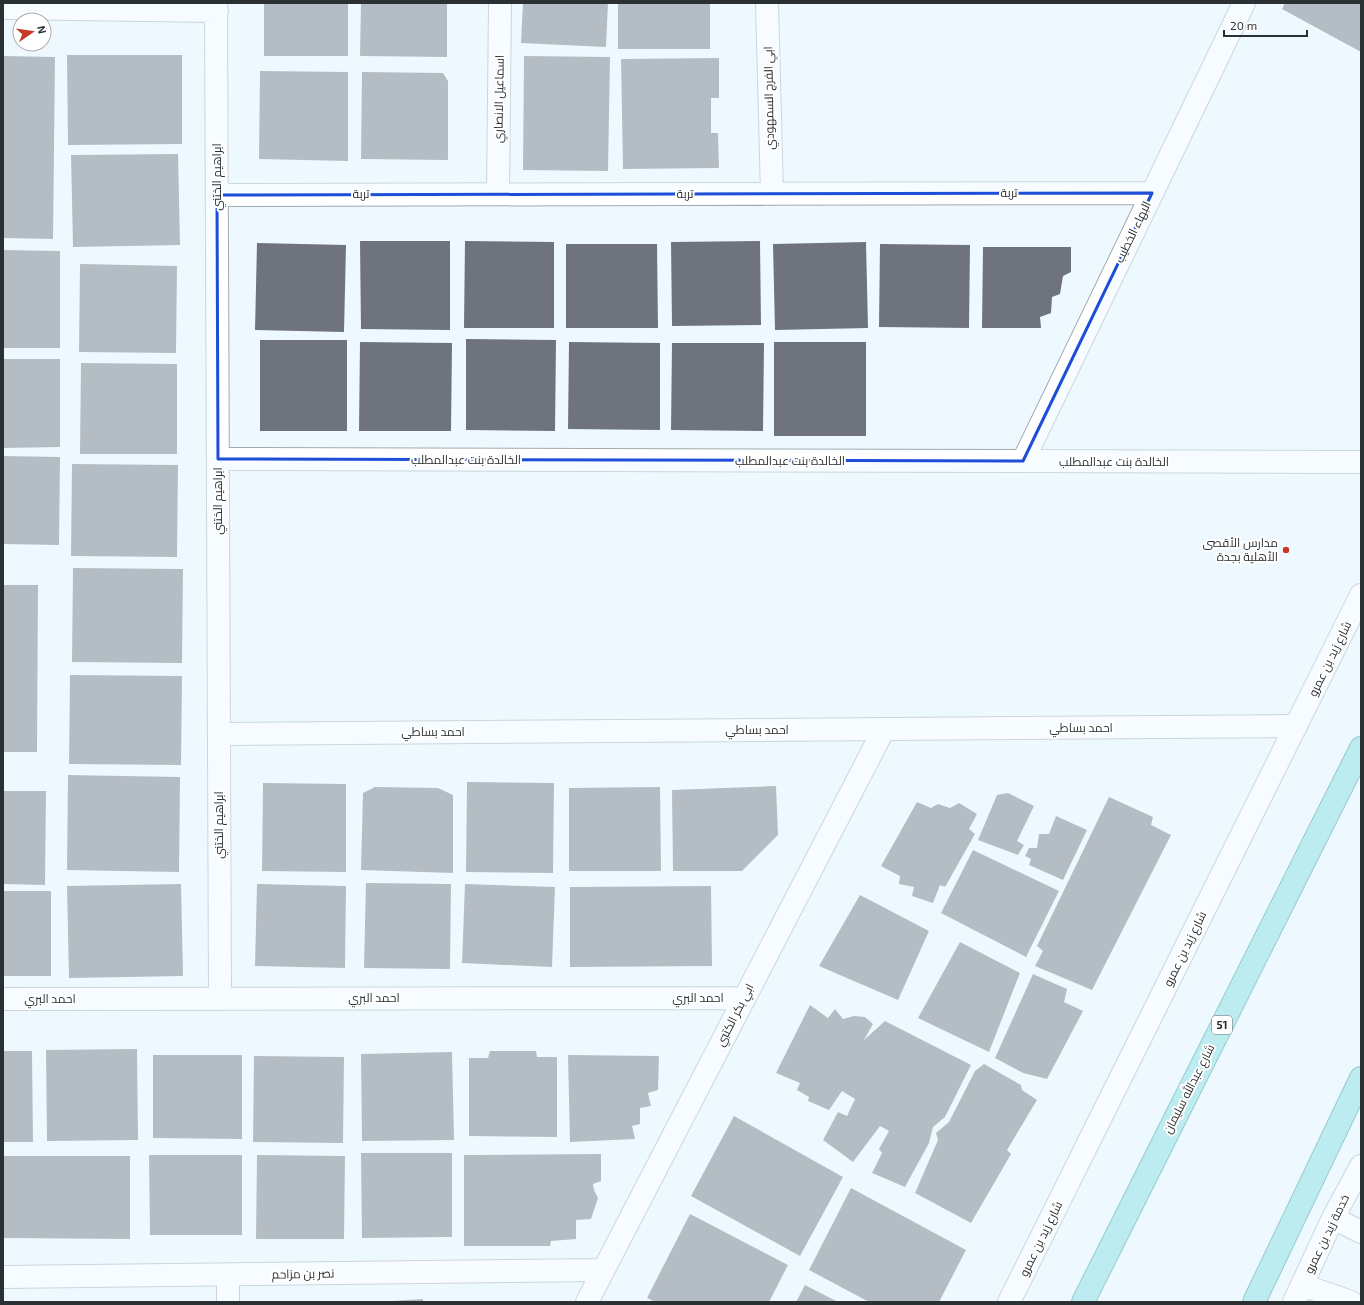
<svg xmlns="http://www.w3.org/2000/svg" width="1364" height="1305" font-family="'Exo 2',Cairo,sans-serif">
	<rect width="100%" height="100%" fill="#eef9ff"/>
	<!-- building -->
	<path fill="#6f737c" d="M264,3H348V56H264Z
		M361,3H447V57L360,56Z
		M523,3H608L606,47L521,43Z
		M618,3H710V49H618Z
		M1285,3H1361V52L1282,9Z
		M67,55H182V144L68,145Z
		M3,56L55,57L53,239L3,238Z
		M524,56L610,57L608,171L523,170Z
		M719,58V98H711V133H718L719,168L623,169L621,59Z
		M260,71L348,72V161L259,159Z
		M362,72L443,73L448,81V160L361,159Z
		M178,154L180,245L73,247L71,155Z
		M360,241H450V330L361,329Z
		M465,241L554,242V328H464Z
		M760,241L761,325L672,326L671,242Z
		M866,242L868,328L775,330L773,244Z
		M257,243L346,245L344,332L255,330Z
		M566,244H657L658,328H566Z
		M880,244L970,245L969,328L879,327Z
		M983,247H1071V272L1063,276L1060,294L1052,297L1051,313L1040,317L1041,328H982Z
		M3,250L60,251V348H3Z
		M80,264L177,266L176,353L79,352Z
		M466,339L556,340L555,431L466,430Z
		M260,340H347V431H260Z
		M360,342L452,343L451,431H359Z
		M569,342L660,343V430L568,429Z
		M774,342H866V436H774Z
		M672,343H764L763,431L671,430Z
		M3,359H60V447L3,448Z
		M81,363L177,364V454H80Z
		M3,456L60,457L59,545L3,544Z
		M72,464L178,465L177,557L71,556Z
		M73,568L183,569L182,663L72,662Z
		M3,585H38L37,752H3Z
		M70,675L182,676L181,765L69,764Z
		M68,775L180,777L179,872L67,870Z
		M467,782L554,783L553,873L466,872Z
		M263,783L346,784V872L262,871Z
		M776,786L778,835L742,871H673L672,790Z
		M375,787L438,788L453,795V873L361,870L363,793Z
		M660,787L661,871H569V788Z
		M3,791H46L45,885L3,884Z
		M1008,793L1034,806L1017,841L1024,845L1018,855L978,840L997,795Z
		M1109,797L1153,817L1151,825L1171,835L1092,990L1035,966L1043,951L1037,946Z
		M917,802L931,808L938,804L950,808L959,803L977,814L969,829L975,834L945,887L940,885L933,903L912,896L914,887L899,884L900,876L881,866Z
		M1056,816L1087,830L1063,880L1029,865L1031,859L1025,856L1029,848H1037L1039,834H1049Z
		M973,850L1059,891L1026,957L941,913Z
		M366,883L451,884L450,969L364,968Z
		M181,884L183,976L69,978L67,886Z
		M257,884L346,886L345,968L255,966Z
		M465,884L555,887L552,967L462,963Z
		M711,886L712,966L570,967V887Z
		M3,891H51V976H3Z
		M860,895L929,931L898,1000L819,966Z
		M960,942L1020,973L989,1052L918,1018Z
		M1033,974L1067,989L1064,1002L1083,1011L1047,1079L1023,1073L995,1058Z
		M810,1005L828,1018L835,1009L843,1019L854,1016L865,1017L873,1024L864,1040L885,1021L971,1065L945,1117L933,1127L929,1143L905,1187L872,1173L882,1153L879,1149L889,1131L880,1126L853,1162L823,1140L838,1112L847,1116L855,1099L842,1091L829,1110L808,1101L809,1097L797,1090L800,1083L776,1073Z
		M137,1049L138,1140L47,1141L46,1050Z
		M3,1051H32L33,1142H3Z
		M490,1051H536L537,1057H557V1137L469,1136V1058H488Z
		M452,1052L454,1140L362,1141L361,1054Z
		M153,1055H242V1139L153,1138Z
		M568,1055L659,1056L658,1090L648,1093L651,1106L640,1108V1124L632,1126L635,1139L570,1142Z
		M254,1056L344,1057L343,1143L253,1142Z
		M984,1064L1021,1085L1022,1090L1037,1100L1007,1150L1011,1154L971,1223L915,1193L938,1140L936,1133L949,1122L975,1071Z
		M734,1116L843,1177L800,1256L691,1196Z
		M361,1153H452V1237L362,1238Z
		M601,1154V1181L593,1184L594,1190L598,1198L591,1219L576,1220V1239L551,1241L550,1246H464V1155Z
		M149,1155H242V1235H150Z
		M257,1155L345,1156L344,1239H256Z
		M3,1156H130V1239L3,1238Z
		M851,1188L966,1250L939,1302H869L809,1270Z
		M690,1214L788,1265L769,1302H655L647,1298Z
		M805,1285L838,1302H796Z
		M423,1299V1302H392V1301Z"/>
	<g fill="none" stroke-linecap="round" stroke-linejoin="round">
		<!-- minor casing -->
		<g stroke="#a0abb0" stroke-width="24">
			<path id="minor" d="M216,3L220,998
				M767,3L772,194
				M3,8L217,11
				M498,194L500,3
				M217,195L1152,193
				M218,459L1361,462
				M1023,461L1244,3
				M219,734L1296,726
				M3,999L744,998
				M228,1275V1302
				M3,1277L603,1270
				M587,1302L884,729"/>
		</g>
		<!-- tertiary casing -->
		<g stroke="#a0abb0" stroke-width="24">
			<path id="tertiary" d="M1333,1218L1361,1232
				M1302,1285L1351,1302"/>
		</g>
		<!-- secondary casing -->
		<g stroke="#a0abb0" stroke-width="24">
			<path id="secondary" d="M1009,1302L1361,595
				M1294,1302L1333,1218L1361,1166"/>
		</g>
		<!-- primary casing -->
		<g stroke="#2a9093" stroke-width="24">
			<path id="primary" d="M1083,1302L1361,748
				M1254,1302L1361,1078"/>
		</g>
		<!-- minor -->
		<use href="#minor" stroke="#fff" stroke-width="22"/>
		<!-- tertiary -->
		<use href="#tertiary" stroke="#fff" stroke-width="22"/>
		<!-- secondary -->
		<use href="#secondary" stroke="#fff" stroke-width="22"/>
		<!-- primary -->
		<use href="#primary" stroke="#7fdcdd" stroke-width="22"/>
	</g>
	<!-- marked area -->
	<path d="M0 0H1364V1305H0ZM1152,193L1023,461L218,459L217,195Z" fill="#eef9ff" fill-opacity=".55" fill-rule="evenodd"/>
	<path fill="none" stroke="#1d4ed8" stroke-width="3" stroke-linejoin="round" d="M1152,193L1023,461L218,459L217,195Z"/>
	<!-- markers -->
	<circle fill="#c63b26" stroke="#fff" stroke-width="1.5" cx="1286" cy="550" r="4"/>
	<g text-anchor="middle" stroke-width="4" stroke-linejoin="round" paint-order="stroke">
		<!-- shield labels -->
		<rect fill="#fff" stroke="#6b6e70" stroke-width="1" x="1212" y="1016" width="20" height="18" rx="3"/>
		<g font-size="11" font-weight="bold" fill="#2b3032">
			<text x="1222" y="1029">51</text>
		</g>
		<!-- street labels -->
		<g font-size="12" fill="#2b3032" stroke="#fff">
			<text transform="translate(769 98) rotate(-91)" y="4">ابي الفرج السمهودي</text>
			<text transform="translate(499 99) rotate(-89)" y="4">اسماعيل الانصاري</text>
			<text transform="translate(217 177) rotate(-90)" y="4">ابراهيم الختني</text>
			<text x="1009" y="197">تربة</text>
			<text x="361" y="198">تربة</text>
			<text x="685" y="198">تربة</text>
			<text transform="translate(1133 232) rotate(-64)" y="4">البهاء الخطيب</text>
			<text x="466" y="464">الخالدة بنت عبدالمطلب</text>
			<text x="790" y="465">الخالدة بنت عبدالمطلب</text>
			<text x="1114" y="466">الخالدة بنت عبدالمطلب</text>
			<text transform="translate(218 501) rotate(-90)" y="4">ابراهيم الختني</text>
			<text transform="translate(1330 659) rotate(-64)" y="4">شارع زيد بن عمرو</text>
			<text x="1081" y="732">احمد بساطي</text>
			<text x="757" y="734">احمد بساطي</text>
			<text x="433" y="736">احمد بساطي</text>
			<text transform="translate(219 825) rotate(-90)" y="4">ابراهيم الختني</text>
			<text transform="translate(1185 949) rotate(-64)" y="4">شارع زيد بن عمرو</text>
			<text x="374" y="1002">احمد البري</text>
			<text x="698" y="1002">احمد البري</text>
			<text x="50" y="1003">احمد البري</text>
			<text transform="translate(735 1015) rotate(-63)" y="4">ابي بكر الكتبي</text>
			<text transform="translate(1189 1089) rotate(-63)" y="4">شارع عبدالله سليمان</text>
			<text transform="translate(1327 1234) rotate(-64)" y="4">خدمة زيد بن عمرو</text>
			<text transform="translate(1041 1239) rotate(-64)" y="4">شارع زيد بن عمرو</text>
			<text transform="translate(303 1274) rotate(-1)" y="4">نصر بن مزاحم</text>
		</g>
		<!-- poi labels -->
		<g font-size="12" fill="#2b3032" stroke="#fff" text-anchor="end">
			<text x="1278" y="547">مدارس الأقصى<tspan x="1278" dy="14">الأهلية بجدة</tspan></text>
		</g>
	</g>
	<!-- border -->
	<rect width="1364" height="1305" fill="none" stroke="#2b3032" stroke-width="8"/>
	<!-- north arrow -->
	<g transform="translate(32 32) rotate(77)"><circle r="19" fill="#ffffff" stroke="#aaacad"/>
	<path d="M0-3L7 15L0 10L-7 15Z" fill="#c63b26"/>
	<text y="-6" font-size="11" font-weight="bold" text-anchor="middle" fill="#2b3032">N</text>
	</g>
	<!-- scale -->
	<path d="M1224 30v6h83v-6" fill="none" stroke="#2b3032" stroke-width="2"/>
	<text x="1230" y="30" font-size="12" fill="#2b3032" stroke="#ffffff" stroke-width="3" paint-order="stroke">20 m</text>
</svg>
